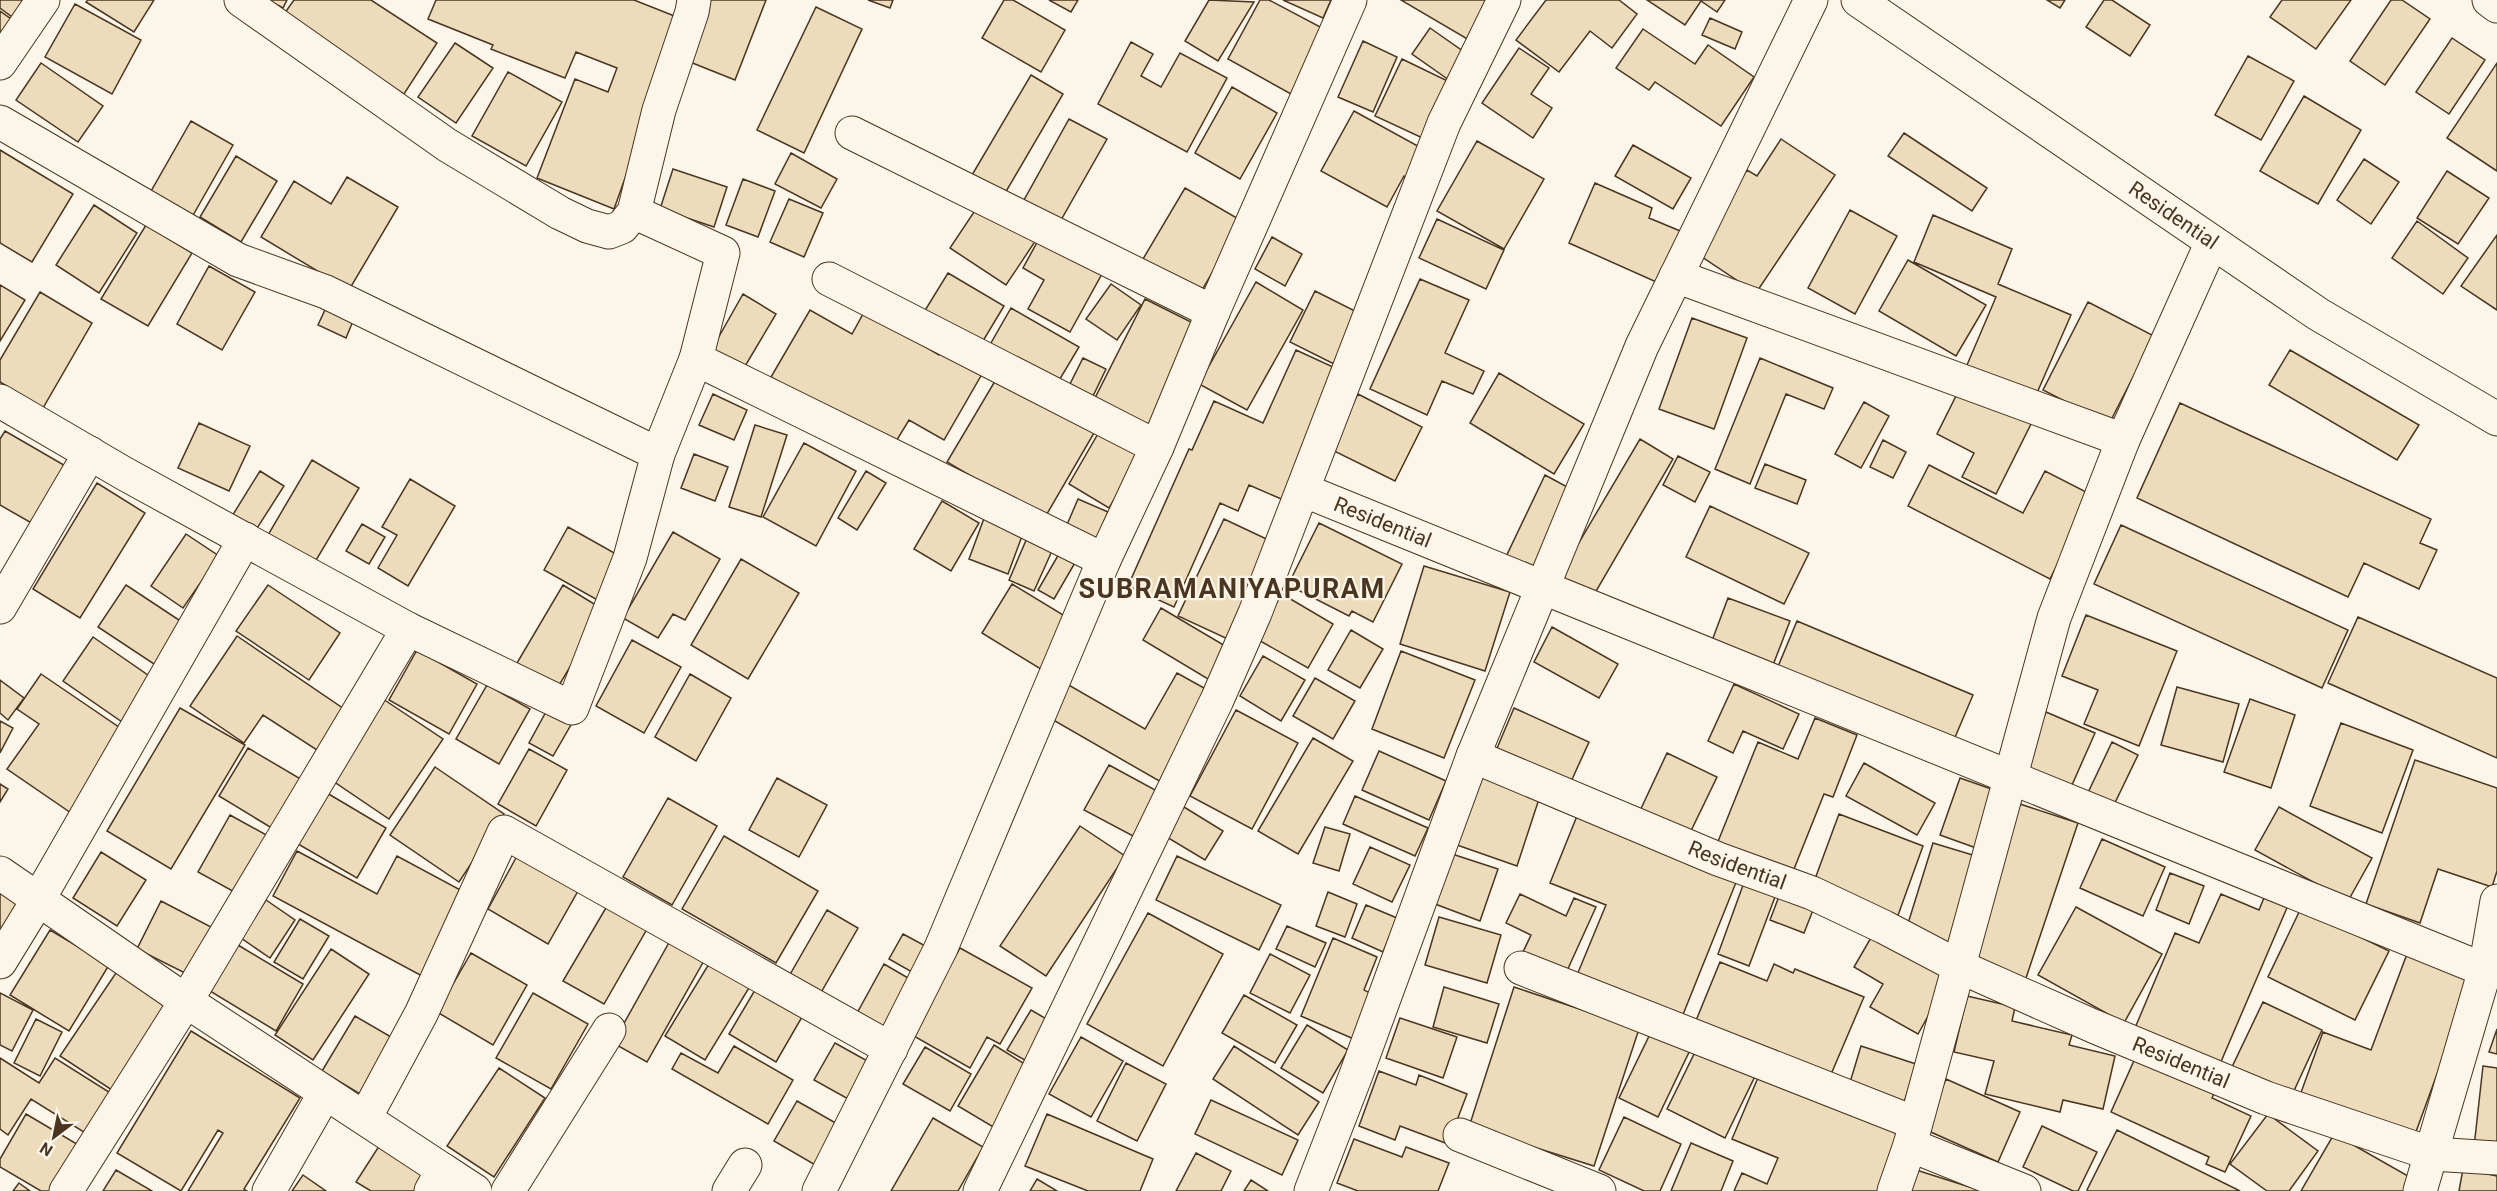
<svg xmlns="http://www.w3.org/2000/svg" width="2497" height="1191" font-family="Roboto,sans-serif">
	<rect width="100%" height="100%" fill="#fbf6e9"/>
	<!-- building -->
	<path fill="#ecdcbc" stroke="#4a3520" stroke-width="1.5" d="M0,0H34L19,22L0,8Z
		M88,0H154L134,32L86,2Z
		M268,0H287L283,8Z
		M294,0H371L437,43L404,94L284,14Z
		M436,0H634L682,19L614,209L537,178L575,79L608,92L617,68L576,52L565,78L491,49L493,45L428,19Z
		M708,0H766L735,80L685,60Z
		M868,0H893L890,8Z
		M1004,0H1013L1065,30L1041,72L982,38Z
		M1049,0H1078L1071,12Z
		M1209,0L1254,2L1218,61L1185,41Z
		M1260,0H1269L1326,30L1291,94L1228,59Z
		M1283,0H1331L1323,18Z
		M1401,0H1493L1469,40Z
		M1546,0H1619L1637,14L1612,48L1590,31L1559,72L1516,40Z
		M1647,0H1725L1717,12L1701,1L1685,25Z
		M2047,0H2065L2060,8Z
		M2104,0H2112L2150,25L2130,56L2086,27Z
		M2282,0H2351L2316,49L2270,17Z
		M2391,0H2402L2430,19L2385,85L2350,61Z
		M75,4L141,40L112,94L45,57Z
		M816,7L862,29L804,153L757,130Z
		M0,11L14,21L0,42Z
		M1710,18L1742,32L1735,49L1702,35Z
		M1430,28L1467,54L1449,80L1412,54Z
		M1643,29L1695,64L1708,45L1754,77L1721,126L1655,82L1649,90L1616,68Z
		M2452,38L2485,60L2449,114L2416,92Z
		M1363,41L1397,57L1373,112L1338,97Z
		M1131,42L1153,54L1141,76L1161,87L1180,53L1227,78L1187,152L1098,104Z
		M455,43L493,68L456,123L418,97Z
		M1519,48L1549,68L1531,94L1552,108L1533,138L1482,103Z
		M2248,56L2294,81L2261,140L2215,115Z
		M1402,59L1456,85L1429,141L1375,116Z
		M41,63L103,106L78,142L16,100Z
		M2497,63V171L2447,138Z
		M508,72L562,102L526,166L472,136Z
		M1031,75L1063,94L1004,195L972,175Z
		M1232,87L1277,113L1240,179L1195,153Z
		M2304,96L2361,130L2318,204L2260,171Z
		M1354,111L1425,150L1409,179L1404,176L1387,207L1321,171Z
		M1069,119L1107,139L1061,220L1024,200Z
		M191,121L233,145L192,217L150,193Z
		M1904,133L1987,188L1972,211L1888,156Z
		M1781,139L1835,175L1756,293L1693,251L1747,170L1757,176Z
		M1477,141L1544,179L1504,249L1437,211Z
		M1633,145L1691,178L1673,209L1615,176Z
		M0,150L73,194L32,262L0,243Z
		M791,153L837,179L821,208L775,184Z
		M236,156L277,181L241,242L200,217Z
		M2364,159L2399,182L2371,224L2337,200Z
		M673,169L727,187L714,227L660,209Z
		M2447,171L2489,198L2458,244L2417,218Z
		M347,177L398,207L349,290L261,237L294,181L331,204Z
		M743,179L775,191L758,237L726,225Z
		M1595,183L1652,208L1649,218L1685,233L1663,285L1569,243Z
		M1185,188L1242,221L1201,292L1143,259Z
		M789,199L823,213L804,257L770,242Z
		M982,200L1038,237L1006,285L950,248Z
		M94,205L137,233L99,293L56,265Z
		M1850,210L1897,236L1855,314L1808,288Z
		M1933,215L2012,249L1998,284L2071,315L2033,402L1964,372L1996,297L1914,262Z
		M1437,219L1504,250L1486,289L1419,258Z
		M2417,221L2468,258L2443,294L2392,258Z
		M146,225L192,253L148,326L101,299Z
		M2497,235V310L2461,286Z
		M1040,237L1103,272L1070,332L1028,309L1044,280L1023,268Z
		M1272,237L1302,254L1285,286L1255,269Z
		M1908,260L1986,305L1956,356L1879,311Z
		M209,266L255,292L222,350L177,324Z
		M948,273L1004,306L980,346L924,312Z
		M1420,279L1469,300L1445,353L1484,371L1473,394L1442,381L1427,415L1370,389Z
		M1256,282L1303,310L1247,410L1199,384Z
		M1111,284L1141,305L1117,340L1086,319Z
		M0,285L25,300L0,341Z
		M1315,291L1365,316L1340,367L1290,342Z
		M40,292L92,323L43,408L0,382V360Z
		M743,294L776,314L744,368L712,349Z
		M331,297L358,309L346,338L318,325Z
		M1145,299L1199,326L1149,426L1095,398Z
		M2088,302L2154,336L2109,424L2043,390Z
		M868,305L894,328L939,355L942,351L982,374L944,440L909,420L892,448L771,377L810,310L852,334Z
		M1011,308L1079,347L1054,389L987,350Z
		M1692,318L1747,338L1714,429L1659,409Z
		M1296,350L1344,372L1286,501L1249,485L1238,511L1220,503L1174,607L1128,586L1189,449L1192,450L1214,401L1263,423Z
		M2290,350L2419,425L2397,460L2269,385Z
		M1083,358L1106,369L1093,396L1070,384Z
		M1760,358L1833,388L1824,409L1786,394L1750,484L1715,469Z
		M1499,373L1584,424L1554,474L1470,423Z
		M998,376L1094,433L1044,519L947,462Z
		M1961,386L2032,422L1996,494L1962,477L1974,453L1937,434Z
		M713,394L747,410L734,440L699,425Z
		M1358,394L1422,427L1395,481L1330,449Z
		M1864,402L1889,416L1861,468L1835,454Z
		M2180,403L2431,519L2420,543L2437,550L2419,589L2364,563L2348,597L2137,498Z
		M199,423L250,446L229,491L178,468Z
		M755,425L787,435L761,517L729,507Z
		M5,431L69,468L35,525L0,505V439Z
		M1099,432L1139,456L1109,508L1069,484Z
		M1640,439L1673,459L1588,605L1554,585Z
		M1883,440L1906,452L1893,478L1870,467Z
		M804,443L856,471L816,546L763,517Z
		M694,454L728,467L715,501L681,488Z
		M1678,456L1710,472L1695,502L1663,485Z
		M312,460L359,488L315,562L268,535Z
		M1765,464L1806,480L1797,504L1755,488Z
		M1929,465L2023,513L2045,471L2092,495L2050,579L1908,506Z
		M260,471L284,486L252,536L229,521Z
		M866,471L886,483L857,530L838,518Z
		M1545,475L1571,489L1530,573L1504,561Z
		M410,479L455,506L408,586L378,568L397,535L382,527Z
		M97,483L145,513L80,618L33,589Z
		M1078,499L1108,512L1093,547L1063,534Z
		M942,501L979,523L951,571L914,549Z
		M1710,506L1809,553L1784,604L1686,557Z
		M986,513L1025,528L1008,574L969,559Z
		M1224,519L1277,544L1232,641L1178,616Z
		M1319,523L1402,564L1373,622L1352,611L1349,616L1288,585Z
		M362,524L385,537L369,564L346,551Z
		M2121,525L2348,630L2322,688L2094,584Z
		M568,527L625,559L601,602L544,570Z
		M1030,531L1056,542L1034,591L1009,580Z
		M673,532L720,559L685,620L673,614L658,638L623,618Z
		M186,534L219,556L183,608L151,586Z
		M1060,552L1076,561L1054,599L1038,590Z
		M741,559L799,593L748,679L691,645Z
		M1424,566L1510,592L1485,671L1400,644Z
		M1012,584L1073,621L1044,671L982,633Z
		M126,585L188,626L160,668L98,627Z
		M268,585L340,633L309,680L236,631Z
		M563,585L604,610L558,687L517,663Z
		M1282,594L1333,624L1308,668L1255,638Z
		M1728,598L1790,621L1768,678L1707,654Z
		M1161,608L1232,650L1213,682L1143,640Z
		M2086,615L2177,651L2139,746L2084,724L2098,690L2062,676Z
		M2358,617L2497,678V758L2328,683Z
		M1797,621L1973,695L1950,749L1774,676Z
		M1552,627L1618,664L1599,698L1534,662Z
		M1351,630L1383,649L1360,688L1328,670Z
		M237,636L347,711L320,752L263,715L244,743L190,706Z
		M93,637L155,680L125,724L63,681Z
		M632,640L681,667L644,733L596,706Z
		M417,650L477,684L449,734L389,700Z
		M1401,651L1475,680L1444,758L1372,729Z
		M1263,656L1305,680L1281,721L1240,696Z
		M1177,673L1213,693L1161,782L1048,717L1067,684L1145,729Z
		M41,674L129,734L74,815L7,769L39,724L17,709Z
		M690,674L731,698L696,761L655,737Z
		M1315,678L1355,701L1333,739L1293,716Z
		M0,680L24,698L8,720L0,713Z
		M1734,684L1799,714L1783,749L1743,731L1733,753L1708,741Z
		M487,685L530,709L499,764L456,739Z
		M2177,687L2239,704L2223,762L2161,745Z
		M383,699L443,739L389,819L330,779Z
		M2250,699L2295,715L2271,788L2224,772Z
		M180,708L245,745L171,869L107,831Z
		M1514,708L1589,742L1569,786L1495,753Z
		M547,710L572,723L553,756L529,743Z
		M1236,710L1298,743L1252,829L1190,796Z
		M2046,712L2095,733L2068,794L2020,773Z
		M1815,718L1857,735L1833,797L1824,794L1792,874L1717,844L1758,742L1798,759Z
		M0,721L13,728L0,753Z
		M2341,723L2413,750L2382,833L2310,806Z
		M1313,738L1353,761L1298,854L1258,831Z
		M2112,742L2138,755L2111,811L2085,799Z
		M248,748L304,781L275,830L219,796Z
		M529,749L567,770L536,826L498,804Z
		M1379,751L1446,781L1429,820L1362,790Z
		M1667,753L1717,777L1688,837L1639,813Z
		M2415,760L2497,788V871L2492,887L2438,869L2420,923L2366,904Z
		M1864,763L1935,803L1917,835L1846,796Z
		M1109,765L1157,791L1133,836L1084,810Z
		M435,767L504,814L459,882L390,835Z
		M1480,775L1540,796L1517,866L1457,845Z
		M777,778L827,805L799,857L749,830Z
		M1960,778L2000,792L1979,849L1940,835Z
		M0,784L8,789L0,802Z
		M327,793L386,828L357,878L298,844Z
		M1355,796L1428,828L1415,856L1343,824Z
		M668,798L717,826L672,905L623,877Z
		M2020,804L2078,823L2024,984L1967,966Z
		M1184,807L1223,831L1205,860L1165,836Z
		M2279,807L2372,858L2348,901L2255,850Z
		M1579,811L1739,875L1682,1017L1577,975L1606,905L1550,883Z
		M1839,814L1923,846L1897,918L1812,887Z
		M230,815L270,837L238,894L198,872Z
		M1080,826L1125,856L1046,976L1000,946Z
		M1325,827L1350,834L1339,871L1313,863Z
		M724,836L818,891L776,963L682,909Z
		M2102,839L2165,867L2143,916L2080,888Z
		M1933,843L1976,856L1948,943L1906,930Z
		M1370,847L1410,865L1392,902L1353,884Z
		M297,851L377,894L397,856L466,893L422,976L273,896Z
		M101,852L146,880L117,926L73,898Z
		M1452,854L1498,869L1480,921L1435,904Z
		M517,856L578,891L548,944L488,909Z
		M1177,856L1281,905L1259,950L1156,900Z
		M2170,873L2204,886L2189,924L2156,910Z
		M1746,877L1778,889L1749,966L1718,954Z
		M1781,891L1815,905L1804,933L1770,920Z
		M1328,892L1357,904L1345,937L1316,926Z
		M0,893L25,908L0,947Z
		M2266,893L2289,903L2220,1064L2135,1028L2175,933L2199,943L2221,894L2259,910Z
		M1520,894L1566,916L1574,898L1596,907L1566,973L1523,952L1531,935L1506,923Z
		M266,900L295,920L270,958L241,938Z
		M161,901L213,928L189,975L137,949Z
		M1366,905L1397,918L1383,952L1352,938Z
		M607,906L647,929L604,1004L563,981Z
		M2076,907L2162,954L2124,1023L2038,975Z
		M2301,908L2389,951L2355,1020L2268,977Z
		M827,910L858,928L819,996L788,978Z
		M1148,913L1223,954L1163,1066L1087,1024Z
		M1439,917L1501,935L1487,983L1425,965Z
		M300,919L329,936L303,979L274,962Z
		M1287,926L1326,943L1315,967L1276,949Z
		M1876,929L1953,972L1918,1034L1870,1007L1883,984L1854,967Z
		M50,930L109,965L69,1031L10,995Z
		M676,930L710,950L647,1062L613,1043Z
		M903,934L933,950L919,976L889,959Z
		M1333,938L1377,957L1364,990L1374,995L1356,1040L1301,1016Z
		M238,945L303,984L276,1031L210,991Z
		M960,948L1032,988L1000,1044L987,1037L970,1068L912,1035Z
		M331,949L369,974L313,1060L275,1035Z
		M471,953L527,985L493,1045L437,1012Z
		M715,954L755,978L705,1060L665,1036Z
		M1270,954L1310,975L1290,1013L1250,993Z
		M2407,954L2472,978L2413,1140L2299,1098L2323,1032L2371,1050Z
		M1720,962L1767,981L1774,964L1793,973L1795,969L1864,997L1829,1079L1695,1023Z
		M884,964L915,982L887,1032L856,1015Z
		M120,967L177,1004L118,1094L60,1056Z
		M1444,987L1499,1004L1487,1043L1433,1027Z
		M1514,987L1639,1029L1594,1166L1469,1127Z
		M755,990L802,1017L776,1062L729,1034Z
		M0,993L33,1010L12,1051L0,1045Z
		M533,993L588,1024L551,1089L496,1058Z
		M1244,995L1297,1025L1275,1063L1222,1033Z
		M1967,996L2015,1007L2012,1021L2072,1035L2069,1045L2115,1056L2103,1109L2063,1100L2060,1112L1985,1094L1994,1061L1954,1052Z
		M2263,1002L2322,1030L2292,1095L2232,1067Z
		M1031,1010L1055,1024L1032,1064L1007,1050Z
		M355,1016L398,1041L365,1097L322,1071Z
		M1400,1018L1457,1037L1443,1078L1386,1058Z
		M36,1019L62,1032L40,1076L14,1063Z
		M1307,1025L1348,1050L1323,1093L1281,1068Z
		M2497,1029V1054L2489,1052Z
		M1652,1030L1691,1048L1658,1117L1619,1098Z
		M191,1031L300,1098L244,1189L247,1191H188L223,1133L218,1130L181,1191L117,1153Z
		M1081,1037L1123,1061L1091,1117L1049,1094Z
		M1700,1042L1758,1070L1725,1138L1667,1109Z
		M835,1043L871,1063L850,1100L814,1080Z
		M994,1045L1036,1071L1000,1131L958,1106Z
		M734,1046L793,1080L768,1124L672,1069L681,1053L718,1073Z
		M1234,1046L1319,1102L1298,1135L1213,1079Z
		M1861,1046L1916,1064L1903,1106L1848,1089Z
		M925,1047L971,1074L950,1111L903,1084Z
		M2137,1054L2216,1090L2212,1098L2251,1116L2225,1172L2206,1164L2209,1157L2111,1112Z
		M0,1058L39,1083L55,1058L120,1099L95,1139L31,1099L8,1135L0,1129Z
		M1126,1063L1166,1084L1137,1141L1097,1121Z
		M2483,1066L2497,1068V1150L2474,1147Z
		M499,1068L545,1098L494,1177L447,1146Z
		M1379,1071L1416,1085L1419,1075L1467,1094L1448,1144L1400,1126L1395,1140L1359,1126Z
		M1760,1073L1905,1135L1881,1191H1734L1742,1173L1767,1184L1778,1158L1732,1139Z
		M1946,1079L2020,1112L1998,1162L1924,1129Z
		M1211,1100L1298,1140L1282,1175L1195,1134Z
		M797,1101L841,1126L817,1166L774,1141Z
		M26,1114L87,1150L63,1191H41L0,1167V1159Z
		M1047,1114L1153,1159L1140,1191H1088L1025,1166Z
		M2268,1114L2318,1151L2289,1191H2267L2230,1164Z
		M1624,1117L1681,1144L1660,1191H1644L1599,1170Z
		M933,1118L983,1147L958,1191H891Z
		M2042,1126L2097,1152L2078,1191H2073L2023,1167Z
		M2117,1130L2240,1191H2089L2087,1190Z
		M2334,1134L2415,1180L2409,1191H2301Z
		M1354,1139L1402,1157L1406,1147L1449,1163L1438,1191H1358L1337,1183Z
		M381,1143L429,1175L419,1191H371L356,1182Z
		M1691,1143L1733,1161L1721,1191H1671Z
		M1196,1153L1231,1171L1221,1191H1176Z
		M1910,1168L1982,1191H1902Z
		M2463,1169L2497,1176V1191H2459Z
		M116,1170L152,1191H103Z
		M303,1175L326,1191H292Z
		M1037,1179L1057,1191H1030Z
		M1251,1180L1268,1191H1244Z
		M19,1183L30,1191H13Z"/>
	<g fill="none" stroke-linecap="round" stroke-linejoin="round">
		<!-- street casing -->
		<g stroke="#4a3520" stroke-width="35">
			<g id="street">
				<path d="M241,0L447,145L560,213L587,226L609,232L622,227L634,212L659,110L692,12L694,0"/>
				<path id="s1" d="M1858,0L2318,314L2497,419"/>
				<path d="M2489,0L2497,6"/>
				<path d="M0,63L43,0"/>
				<path d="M0,122L238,260L326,292L658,454L630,558L572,708L408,629L125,474L0,401"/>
				<path d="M852,133L1213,312L1350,0"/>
				<path d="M634,212L723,253L696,359"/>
				<path d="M1676,276L2123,440"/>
				<path d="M829,279L1157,447"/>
				<path d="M658,454L696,359L1104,560"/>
				<path id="s2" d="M1303,490L2485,970L2497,972"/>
				<path d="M0,607L90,453"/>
				<path id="s3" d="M1473,756L1718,859L1812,893L1884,927L1958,966L2093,1026L2266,1098L2432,1154L2497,1158"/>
				<path d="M0,873L186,1001L443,1170L431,1191"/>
				<path d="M0,962L38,900L245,539"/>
				<path d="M1521,968L1915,1123"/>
				<path d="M365,1118L421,1014L504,832L891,1049"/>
				<path d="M1460,1135L1599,1191"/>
				<path d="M1910,1145L2024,1191"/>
				<path d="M443,1170L475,1191"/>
				<path d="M66,1191L186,1001L408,629"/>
				<path d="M269,1191L325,1093"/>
				<path d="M508,1191L609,1030"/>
				<path d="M729,1191L745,1165"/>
				<path d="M819,1191L941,948L1104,560L1157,447L1213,312"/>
				<path d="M980,1191L1217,700L1255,613L1444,123L1504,0"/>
				<path d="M1311,1191L1356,1075L1473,756L1642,346L1811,0"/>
				<path d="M1894,1191L1910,1145L2054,618L2123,440L2212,242"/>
				<path d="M2420,1191L2485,970L2497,901"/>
			</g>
		</g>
		<!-- street -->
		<use href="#street" stroke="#fbf6e9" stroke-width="33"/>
	</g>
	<g text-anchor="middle" stroke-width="4.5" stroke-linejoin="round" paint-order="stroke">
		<!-- street labels -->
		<g font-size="21" fill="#4a3520" stroke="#fbf6e9">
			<text dy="7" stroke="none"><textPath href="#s1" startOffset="382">Residential</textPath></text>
			<text dy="7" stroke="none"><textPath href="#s2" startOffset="86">Residential</textPath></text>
			<text dy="7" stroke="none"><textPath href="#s3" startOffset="286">Residential</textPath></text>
			<text dy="7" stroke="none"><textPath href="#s3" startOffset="772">Residential</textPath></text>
		</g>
		<!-- district labels -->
		<g font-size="27" font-weight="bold" letter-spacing="1.5" fill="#4a3520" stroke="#fbf6e9">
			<text x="1232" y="598">SUBRAMANIYAPURAM</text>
		</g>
	</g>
	<!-- north arrow -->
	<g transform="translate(54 1137) rotate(212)" stroke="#fbf6e9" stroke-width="4.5" paint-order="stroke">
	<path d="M0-4.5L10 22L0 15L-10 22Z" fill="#4a3520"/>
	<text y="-9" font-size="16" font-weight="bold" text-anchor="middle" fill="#4a3520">N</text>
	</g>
</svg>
